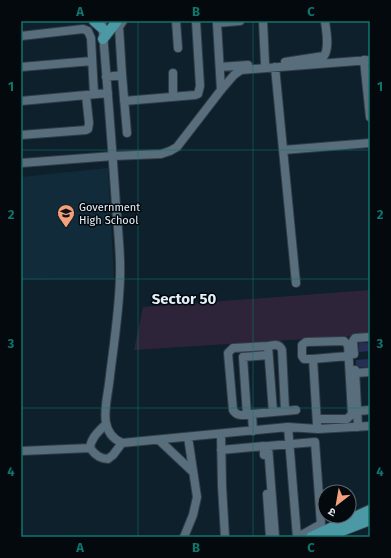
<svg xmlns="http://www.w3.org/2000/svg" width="391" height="558" font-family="'Fira Sans','Noto Sans Devanagari',sans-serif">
	<rect width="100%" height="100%" fill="#0d202b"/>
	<!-- built -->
	<path fill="#112b3b" d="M108,168L114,279L21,280V177Z"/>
	<!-- green -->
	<path fill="#2e2439" d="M370,290V335L134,350L143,307Z"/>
	<!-- building -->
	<path fill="#262f53" d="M359,343H370V351L359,352Z
		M370,359V367H360L356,365V360Z"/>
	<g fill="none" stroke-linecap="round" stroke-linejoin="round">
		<!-- minor casing -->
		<g stroke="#323c45" stroke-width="10">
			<path id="minor" d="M102,21C107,83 112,144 116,206C118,230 121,255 120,278C119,314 113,349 109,384C106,406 98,432 122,443L288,427L318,429L370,426
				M176,21L178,48
				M263,21L265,64
				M21,36L83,29L88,31L91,38L94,94
				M364,60L370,117
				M285,62L324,56C330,47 326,31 325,21
				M21,67L92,61
				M220,67L248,65
				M275,67L296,283
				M173,73V97
				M122,75L119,27L123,21
				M106,77L122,75L127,133
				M221,90L217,23L240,21
				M21,101L108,93
				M124,101L195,95L198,94L200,86L196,21
				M21,135L86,130L88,129L89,123L86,95
				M283,150L370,143
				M21,163L113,156L161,154L170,151L177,147L221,90L234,75L241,70L370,60
				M354,354L353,341L355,338L370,337
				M313,359L348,356
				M355,370L358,427
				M355,373L370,372
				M358,411L370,410
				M273,412L268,346C274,345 279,343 282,350L285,410
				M252,414C244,415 237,417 233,410L228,353L233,348L268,346
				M247,415L243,357L268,355
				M317,419H347L352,414L348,345L344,341L306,342L302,345V356L304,359H313L317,424L318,429
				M105,425C98,432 91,438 90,448C95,455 100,459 108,459L113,455L122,443
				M288,427L297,537
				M253,431L252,414L296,410
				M221,434L222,486L225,537
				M159,440L193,472
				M221,450L264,446V455
				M21,451L90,448
				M267,494L270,537
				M184,537L193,515L197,497L188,437
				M275,537L268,446L315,442L321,524L298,537"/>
		</g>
		<!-- major casing -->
		<g stroke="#323c45" stroke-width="12">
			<path id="major" d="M94,21L102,28
				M103,39L117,21
				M311,537L370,510
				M326,537L370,520"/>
		</g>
		<!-- minor -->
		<use href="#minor" stroke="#596e7c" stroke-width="8"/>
		<!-- major -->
		<use href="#major" stroke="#4b99a5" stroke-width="10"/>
	</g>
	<!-- grid -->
	<path fill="none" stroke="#0f766e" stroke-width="1" stroke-opacity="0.55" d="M138,21V537M253,21V537M21,150H370M21,279H370M21,408H370"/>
	<!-- icons -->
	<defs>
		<g id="school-pin" transform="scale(0.9)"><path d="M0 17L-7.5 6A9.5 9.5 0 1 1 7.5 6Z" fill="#f1a17c" stroke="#03090d"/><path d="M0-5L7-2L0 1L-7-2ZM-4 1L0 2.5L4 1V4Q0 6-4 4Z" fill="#111"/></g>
	</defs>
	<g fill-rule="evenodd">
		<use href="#school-pin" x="66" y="213"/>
	</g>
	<g text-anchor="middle" stroke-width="3" stroke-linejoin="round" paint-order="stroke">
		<!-- poi labels -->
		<g font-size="11" fill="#e4f0f8" stroke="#03090d" text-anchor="start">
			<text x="79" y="211">Government<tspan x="79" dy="13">High School</tspan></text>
		</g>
		<!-- district labels -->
		<g font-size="15" font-weight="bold" fill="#e4f0f8" stroke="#03090d">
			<text x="184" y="304">Sector 50</text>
		</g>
	</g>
	<!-- border -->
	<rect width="391" height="558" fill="none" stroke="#03090d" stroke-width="44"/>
	<!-- north arrow -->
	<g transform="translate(337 504) rotate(211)"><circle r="19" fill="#03090d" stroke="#5d656b"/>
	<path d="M0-3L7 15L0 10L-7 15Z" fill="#f1a17c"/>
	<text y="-6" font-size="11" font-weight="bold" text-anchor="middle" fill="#e4f0f8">उ</text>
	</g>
	<rect x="22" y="22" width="347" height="514" fill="none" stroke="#0f766e" stroke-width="1.5"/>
	<g font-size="13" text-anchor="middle" font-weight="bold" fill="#0f766e">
		<text x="80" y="16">A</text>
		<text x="196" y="16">B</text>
		<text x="311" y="16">C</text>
		<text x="11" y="91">1</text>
		<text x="380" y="91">1</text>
		<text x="11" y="219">2</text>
		<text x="380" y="219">2</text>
		<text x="11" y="348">3</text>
		<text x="380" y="348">3</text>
		<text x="11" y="476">4</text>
		<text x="380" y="476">4</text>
		<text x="80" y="552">A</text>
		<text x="196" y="552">B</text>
		<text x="311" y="552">C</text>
	</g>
</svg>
